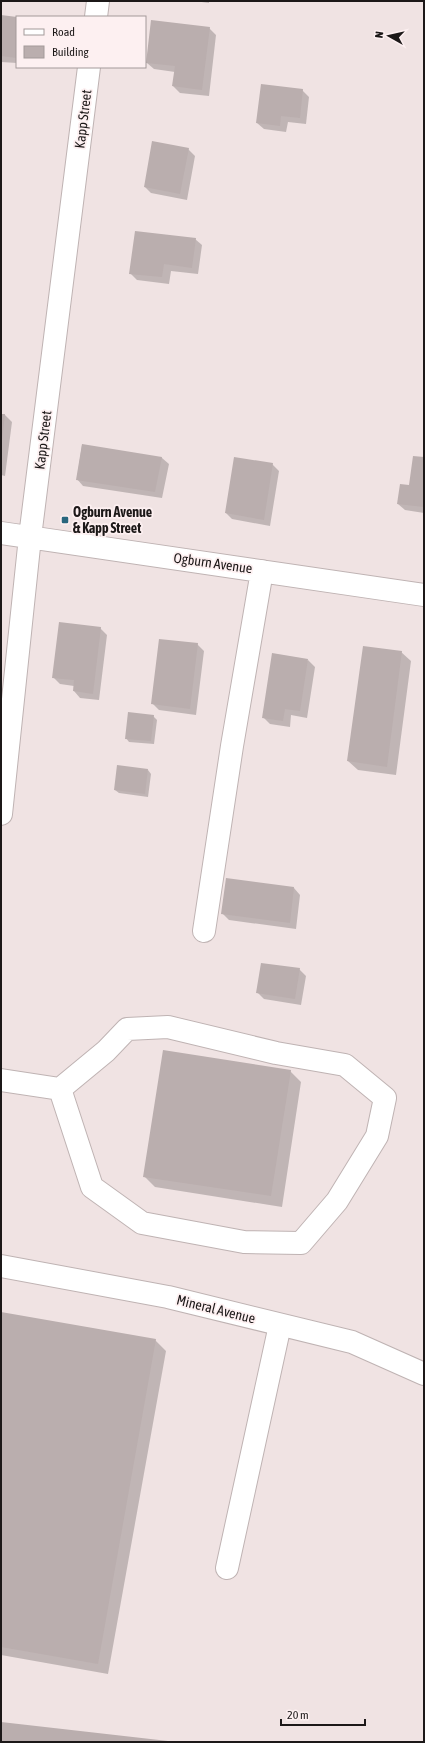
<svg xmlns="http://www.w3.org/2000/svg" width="425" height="1743" font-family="'Asap Condensed',sans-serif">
	<rect width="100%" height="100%" fill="#f0e3e3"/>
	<!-- shadow -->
	<path fill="#0003" d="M194,1H209V3Z
		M1,16L17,18V63L1,62Z
		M209,28L216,35L209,96L180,93L173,86L175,72L154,69L147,63Z
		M302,90L309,97L306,124L288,122L286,132L264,129L257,123Z
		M188,149L195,156L187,200L151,193L145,187Z
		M195,239L202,245L198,274L171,271L169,284L137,280L130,273Z
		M1,415H5L12,422L5,476L1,475Z
		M82,445L162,458L169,464L162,498L83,486L77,479Z
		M424,458V513L405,510L398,504L410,486Z
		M272,464L279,471L270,526L232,519L226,513Z
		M100,628L107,635L99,700L80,698L74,691V686L60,684L53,677Z
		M197,644L204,651L196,715L159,710L152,703Z
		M401,652L411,661L396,775L358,770L348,761Z
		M308,660L315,667L307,718L291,715L290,727L270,724L264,718Z
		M153,716L157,720L154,744L129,742L126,738Z
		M148,770L151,774L148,797L119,793L115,790Z
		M294,888L300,895L296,929L229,920L222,913Z
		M299,969L306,976L301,1005L264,999L257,992Z
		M290,1071L301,1082L282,1207L155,1187L144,1176Z
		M1,1313L155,1340L166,1351L108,1674L1,1655Z"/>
	<!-- building -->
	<path fill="#baaeae" d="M1,15L17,17V58L1,56Z
		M151,20L210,27L202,90L172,86L175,66L146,63Z
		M261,84L303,89L300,118L281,116L280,126L256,123Z
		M152,141L189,148L180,194L144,187Z
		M135,231L196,238L192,268L164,264L162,277L129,274Z
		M1,414H5L2,441L1,440Z
		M82,444L162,457L155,492L76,480Z
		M413,456L424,457V507L397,504L400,484L409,485Z
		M234,457L273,463L264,520L225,513Z
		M59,622L101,627L93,694L73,691L74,680L52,678Z
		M159,639L198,643L190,709L151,704Z
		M363,646L402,651L387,767L347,761Z
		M272,653L308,659L300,711L285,709L283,721L262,718Z
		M128,712L154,715L151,741L125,739Z
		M117,765L148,769L145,794L114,790Z
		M226,878L294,887L290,923L221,914Z
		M261,963L300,968L295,999L256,993Z
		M163,1050L291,1070L271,1196L143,1177Z
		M1,1312L156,1339L98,1664L1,1647Z
		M1,1722L168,1741V1742H1Z"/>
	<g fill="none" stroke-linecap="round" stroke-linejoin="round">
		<!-- minor casing -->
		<g stroke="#bfb3b3" stroke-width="24">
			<path id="minor" d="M96,17L98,1
				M1,533L424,595
				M1,814L30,537L89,67
				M204,931L232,746L262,571
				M1,1080L60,1089L106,1051L127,1029L168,1027L276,1053L345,1065L385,1098L377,1136L337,1201L301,1243L244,1242L142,1223L92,1187L60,1089
				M1,1266L168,1297L352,1342L424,1374
				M227,1568L280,1325"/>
		</g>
		<!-- minor -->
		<use href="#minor" stroke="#fff" stroke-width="22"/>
	</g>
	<!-- markers -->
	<rect fill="#29667d" stroke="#fdf0f1" stroke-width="1.5" x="61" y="516" width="8" height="8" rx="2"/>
	<g text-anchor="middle" stroke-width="3.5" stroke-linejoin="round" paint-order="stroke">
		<!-- street labels -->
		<g font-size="14" fill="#1c1818" stroke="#fdf0f1">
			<text transform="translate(83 119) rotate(-83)" y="5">Kapp Street</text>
			<text transform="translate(43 440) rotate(-83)" y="5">Kapp Street</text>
			<text transform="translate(213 563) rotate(8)" y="5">Ogburn Avenue</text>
			<text transform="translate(216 1309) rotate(14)" y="5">Mineral Avenue</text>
		</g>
		<!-- poi labels -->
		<g font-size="14" font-weight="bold" fill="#1c1818" stroke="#fdf0f1" text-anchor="start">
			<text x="73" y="517">Ogburn Avenue<tspan x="73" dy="16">&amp; Kapp Street</tspan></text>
		</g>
	</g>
	<!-- border -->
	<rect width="425" height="1743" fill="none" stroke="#1c1818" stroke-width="4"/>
	<!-- legend -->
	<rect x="16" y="16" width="130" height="52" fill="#fdf0f1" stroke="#a39a9a"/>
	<rect x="24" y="29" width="20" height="6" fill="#ffffff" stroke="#a39a9a"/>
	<text x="52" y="36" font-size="12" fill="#1c1818">Road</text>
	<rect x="24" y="46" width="20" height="12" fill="#baaeae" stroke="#a39a9a"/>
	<text x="52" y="56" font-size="12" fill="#1c1818">Building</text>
	<!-- north arrow -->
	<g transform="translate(389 36) rotate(278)" stroke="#fdf0f1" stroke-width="3" paint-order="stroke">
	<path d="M0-3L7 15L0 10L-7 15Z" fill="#1c1818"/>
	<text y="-6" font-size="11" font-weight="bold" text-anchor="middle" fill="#1c1818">N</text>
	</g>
	<!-- scale -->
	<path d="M281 1719v6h84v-6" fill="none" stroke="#1c1818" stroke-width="2"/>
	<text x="287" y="1719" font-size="12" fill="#1c1818" stroke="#fdf0f1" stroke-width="3" paint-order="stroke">20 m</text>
</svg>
